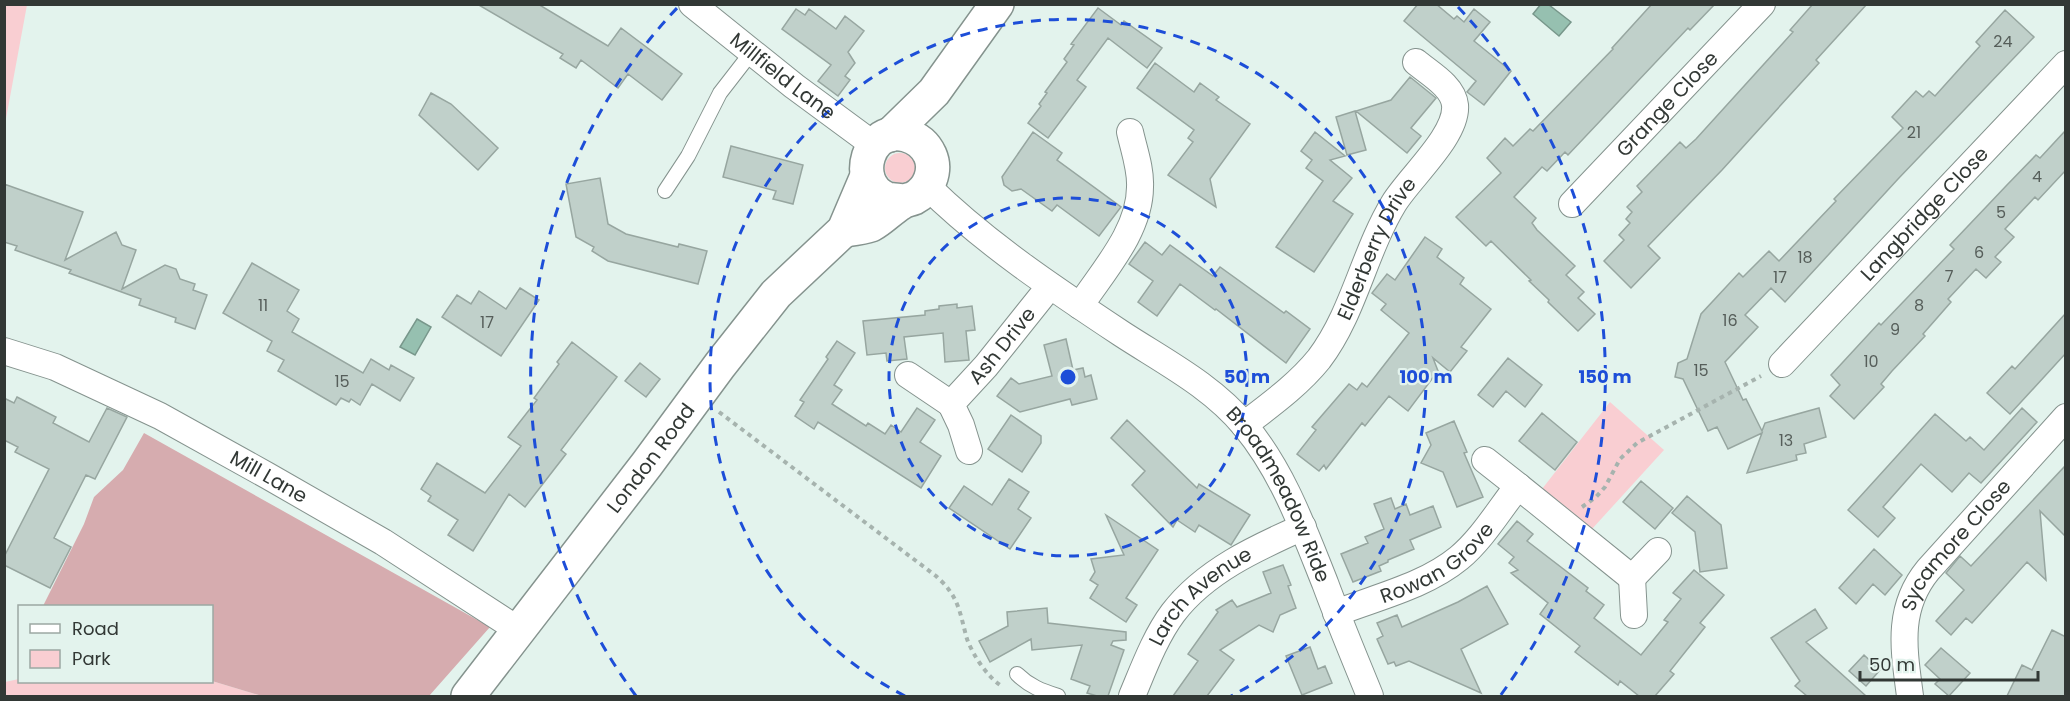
<svg xmlns="http://www.w3.org/2000/svg" width="2070" height="701" font-family="Poppins,sans-serif">
	<rect width="100%" height="100%" fill="#e3f3ed"/>
	<!-- green -->
	<path fill="#f9ced2" d="M5,4L27,5L5,124L4,5Z
		M885 168a15 15 0 1 1 30 0a15 15 0 1 1-30 0Z
		M1610,402L1664,450L1592,529L1542,489Z
		M19,679L20,682L212,681L262,696H5V682Z"/>
	<!-- forest -->
	<path fill="#d6acaf" d="M144,433L490,627L429,696H262L212,681V606H43L84,524L94,497L123,470Z"/>
	<!-- water -->
	<path fill="#96c0b0" stroke="#78978b" stroke-width="1.5" d="M1541,4L1549,5L1571,22L1559,36L1533,14Z
		M417,319L431,327L415,355L400,347Z"/>
	<!-- building -->
	<path fill="#c0d0ca" stroke="#97a6a0" stroke-width="1.5" d="M477,4H538L608,46L621,28L682,74L662,100L628,74L618,88L581,60L576,68L560,58L563,54Z
		M1418,4H1436L1454,19L1457,16L1464,22L1474,9L1490,22L1474,41L1511,71L1484,105L1467,92L1476,81L1404,21Z
		M1652,4H1715L1690,30L1688,28L1568,155L1565,152L1547,171L1542,167L1514,197L1536,218L1532,223L1537,230L1575,266L1566,275L1584,292L1578,298L1595,314L1578,331L1548,302L1549,300L1529,281L1531,280L1491,241L1486,246L1456,217L1501,173L1487,158L1505,138L1513,146L1530,129L1533,131L1613,49L1612,48Z
		M1813,4H1867L1816,60L1819,63L1722,170L1648,246L1660,258L1631,288L1604,261L1624,240L1619,235L1630,223L1626,219L1632,212L1627,207L1642,192L1637,186L1680,142L1686,148L1696,139L1793,32L1790,30Z
		M1098,8L1121,25L1124,21L1162,48L1147,68L1108,38L1077,80L1086,87L1048,138L1028,123L1041,106L1039,104L1047,93L1045,92L1067,62L1064,59L1074,45L1071,44Z
		M796,9L805,15L809,9L836,29L845,16L864,31L848,52L855,63L845,76L850,80L838,96L818,81L831,65L782,29Z
		M2005,10L2034,37L1898,179L1785,302L1771,288L1745,315L1758,327L1725,362L1743,400L1746,399L1762,431L1765,423L1819,408L1826,437L1804,444L1806,453L1796,455L1797,460L1747,473L1762,433L1728,449L1717,427L1708,431L1683,379L1675,377L1678,363L1687,359L1701,314L1739,273L1743,277L1769,251L1779,261L1836,201L1834,199L1903,128L1892,117L1916,91L1923,97L1929,91L1935,96L1980,46L1976,42Z
		M1155,63L1194,92L1200,83L1219,97L1216,100L1250,124L1210,179L1216,207L1168,175L1193,142L1188,138L1194,130L1137,88Z
		M1410,77L1436,98L1411,128L1421,136L1407,153L1356,111L1391,100Z
		M431,93L451,104L498,148L478,170L419,115Z
		M1355,111L1366,150L1347,155L1336,117Z
		M2066,130V170L2038,200L2035,197L2005,229L2014,237L1995,257L2001,262L1986,278L1976,269L1948,299L1951,302L1923,334L1925,336L1892,371L1881,384L1884,387L1854,419L1830,396L1840,385L1831,375L1879,323L1881,325L1954,249L1950,245L2006,186L2036,155L2040,158Z
		M1033,132L1062,153L1057,160L1121,207L1099,236L1057,205L1052,211L1021,189L1012,191L1004,185L1002,177Z
		M1315,132L1345,156L1330,160L1352,178L1333,201L1353,214L1314,272L1276,247L1323,181L1306,168L1312,160L1301,151Z
		M731,146L803,165L793,204L773,199L776,191L723,177Z
		M600,178L608,224L626,234L678,247L679,244L707,251L698,284L608,261L592,251L594,247L576,237L566,184Z
		M4,184L83,212L65,260L116,232L122,245L136,250L122,289L165,265L176,269L180,279L195,284L193,290L207,295L195,329L175,322L176,318L139,305L141,299L69,273L71,270L15,250L17,246L4,242Z
		M1425,237L1442,249L1437,257L1464,278L1460,284L1491,309L1461,347L1467,351L1450,372L1433,358L1438,371L1408,411L1389,396L1365,426L1362,423L1326,469L1324,465L1319,471L1297,454L1316,430L1312,427L1349,384L1357,390L1362,383L1367,387L1409,333L1381,310L1386,304L1372,293L1387,274L1395,280Z
		M1145,242L1162,255L1170,245L1213,276L1220,267L1284,313L1286,311L1310,329L1286,363L1216,309L1215,310L1180,284L1157,316L1138,302L1153,281L1129,264Z
		M252,263L299,290L287,311L299,319L292,332L363,373L371,359L389,370L391,365L414,378L400,401L372,384L360,405L351,399L349,402L341,398L336,405L278,371L284,360L267,351L272,341L223,313Z
		M520,288L539,300L501,356L442,317L457,295L471,304L479,291L506,309Z
		M957,304V308L972,306L975,330L966,331L969,360L945,362L943,333L904,337L907,359L887,361L886,353L867,355L863,321L925,315V311L939,309V306Z
		M2066,313V353L2010,414L1987,393L2012,366L2015,369Z
		M1066,339L1073,370L1083,368L1085,377L1091,375L1097,399L1072,405L1070,399L1020,412L997,396L1011,378L1019,384L1052,376L1044,345Z
		M837,341L855,353L834,385L842,390L832,404L866,426L868,423L885,434L891,425L901,432L917,408L935,420L920,442L941,456L921,488L818,422L814,429L795,416L804,402L800,400L828,359L826,357Z
		M572,342L617,377L561,450L566,454L525,507L509,494L473,551L448,535L458,520L428,501L431,496L421,489L437,463L485,493L521,446L508,437L537,400L534,398L559,364L557,362Z
		M1508,358L1542,385L1525,407L1506,391L1493,407L1478,395Z
		M640,363L660,379L646,397L625,381Z
		M17,397L56,417L53,423L89,442L107,408L127,417L95,479L86,475L54,538L71,547L50,588L4,565V557L49,469L15,452L18,447L4,440V398L14,403Z
		M2022,408L2037,422L1981,483L1969,473L1952,492L1921,464L1883,507L1895,518L1878,537L1848,510L1935,414L1966,441L1970,437L1984,450Z
		M1542,413L1577,442L1555,470L1519,441Z
		M1011,415L1041,436V443L1022,472L988,449Z
		M1127,420L1197,488L1199,484L1250,515L1231,545L1199,525L1195,532L1177,520L1173,527L1132,485L1145,471L1111,438Z
		M1454,421L1467,452L1464,453L1483,497L1457,507L1443,472L1421,463L1431,445L1426,433Z
		M2066,465V537L2040,511L2046,580L2027,562L1972,623L1966,618L1951,635L1936,621L1964,590L1946,573L1960,556L1971,566Z
		M1009,479L1029,492L1018,509L1031,518L1010,549L949,508L964,486L992,505Z
		M1641,481L1673,508L1655,529L1623,502Z
		M1687,496L1721,525L1727,568L1700,572L1695,532L1672,513Z
		M1391,498L1395,509L1406,504L1410,515L1433,506L1441,527L1410,540L1414,549L1388,560V562L1379,566L1381,571L1353,582L1341,554L1368,543L1365,537L1384,529L1374,504Z
		M1106,515L1158,550L1126,598L1137,605L1126,622L1090,598L1098,585L1090,580L1095,572L1091,559L1124,555Z
		M1517,521L1533,534L1527,541L1588,588L1586,591L1604,605L1594,618L1641,655L1668,622L1664,620L1681,599L1673,593L1694,570L1724,595L1700,623L1705,627L1670,671L1674,674L1655,696H1639L1620,681L1618,685L1575,652L1580,646L1540,614L1548,603L1511,573L1518,570L1509,563L1514,557L1498,544Z
		M1874,549L1902,575L1885,595L1873,584L1856,604L1839,588Z
		M1283,565L1291,585L1288,586L1296,608L1280,615L1273,632L1259,625L1220,650L1234,660L1207,696H1173L1198,661L1188,654L1218,612L1216,610L1232,600L1237,607L1271,593L1263,572Z
		M1487,586L1508,624L1461,649L1481,693L1409,661L1396,666L1394,662L1388,664L1377,639L1383,636L1377,623L1397,615L1402,627L1458,602Z
		M1047,608L1048,623L1126,632V640L1113,641L1111,645L1124,650L1108,696H1097L1087,693L1090,686L1071,679L1082,645L1032,650L1031,639L990,662L979,641L1008,626L1007,612Z
		M1815,609L1827,628L1806,642L1866,696H1807L1795,686L1800,681L1771,638Z
		M2052,630L2066,637V696H2007L2022,665L2032,670Z
		M1310,647L1318,669L1325,666L1332,683L1302,695L1286,656Z
		M1941,648L1970,673L1949,696L1935,684L1940,679L1925,665Z
		M1864,655L1880,670L1866,686L1849,671Z"/>
	<g fill="none" stroke-linecap="round" stroke-linejoin="round">
		<!-- lane casing -->
		<g stroke="#85938e" stroke-width="16">
			<path id="lane" d="M665,191L688,156L720,93L751,53
				M1017,674C1029,686 1042,691 1058,696"/>
		</g>
		<!-- street casing -->
		<g stroke="#85938e" stroke-width="28">
			<g id="street">
				<path id="s1" d="M692,4L794,86L874,145"/>
				<path id="s2" d="M927,186C985,243 1054,289 1122,334C1165,362 1212,386 1245,426C1283,472 1303,528 1325,583C1339,621 1355,659 1370,696"/>
				<path id="s3" d="M1572,204L1762,4"/>
				<path d="M1080,306C1103,271 1140,231 1140,187C1141,169 1134,150 1130,132"/>
				<path id="s4" d="M4,351L55,367L160,416L268,476L383,542L520,631"/>
				<path id="s5" d="M1782,364L2066,64"/>
				<path d="M908,375L951,404"/>
				<path id="s6" d="M1244,425C1270,405 1298,385 1319,359C1354,313 1364,252 1394,203C1410,177 1458,135 1455,105C1453,86 1429,73 1416,62"/>
				<path id="s7" d="M969,451L961,425L951,404L986,366L1050,286"/>
				<path d="M1485,460L1518,486"/>
				<path d="M1632,578L1634,615"/>
				<path id="s8" d="M1336,613C1377,597 1425,586 1459,558C1482,539 1499,510 1518,486L1632,578L1658,551"/>
				<path id="s9" d="M1132,696C1143,670 1155,637 1173,613C1205,571 1256,548 1303,527"/>
				<path id="s10" d="M1910,696C1904,650 1896,609 1928,570L2066,417"/>
			</g>
		</g>
		<!-- secondary casing -->
		<g stroke="#85938e" stroke-width="36">
			<g id="secondary">
				<path d="M890,135L934,92L997,4"/>
				<path d="M844,230C852,229 863,228 871,225C882,219 891,209 901,203C905,200 909,200 914,198C929,190 937,171 930,155C925,144 917,138 906,135C868,124 851,182 885,198C890,200 898,200 903,201"/>
				<path id="s11" d="M468,696L647,464L720,365L776,294L844,230L867,176"/>
			</g>
		</g>
		<!-- path -->
		<path stroke="#a6b3ae" stroke-width="4" stroke-dasharray="4.5 4.5" stroke-linecap="butt" d="M719,412L936,576C940,580 946,585 949,590C960,604 962,622 967,639C973,655 986,675 1000,685
			M1582,507L1596,497L1605,487L1620,459L1637,443L1761,376"/>
		<!-- lane -->
		<use href="#lane" stroke="#fff" stroke-width="14"/>
		<!-- street -->
		<use href="#street" stroke="#fff" stroke-width="26"/>
		<!-- secondary -->
		<use href="#secondary" stroke="#fff" stroke-width="33"/>
	</g>
	<!-- distance rings -->
	<g fill="none" stroke="#1d4ed8" stroke-width="3" stroke-dasharray="10 8">
		<circle cx="1068" cy="377" r="179"/>
		<path d="M905 696A358 358 0 1 1 1231 696"/>
		<path d="M636 696A537 537 0 0 1 678 7M1458 7A537 537 0 0 1 1500 696"/>
	</g>
	<g text-anchor="middle" stroke-width="4.5" stroke-linejoin="round" paint-order="stroke">
		<!-- number labels -->
		<g font-size="16" fill="#565e5a">
			<text x="2003" y="47">24</text>
			<text x="1914" y="138">21</text>
			<text x="2037" y="182">4</text>
			<text x="2001" y="218">5</text>
			<text x="1979" y="258">6</text>
			<text x="1805" y="263">18</text>
			<text x="1949" y="282">7</text>
			<text x="1780" y="283">17</text>
			<text x="263" y="311">11</text>
			<text x="1919" y="311">8</text>
			<text x="1730" y="326">16</text>
			<text x="487" y="328">17</text>
			<text x="1895" y="335">9</text>
			<text x="1871" y="367">10</text>
			<text x="1701" y="376">15</text>
			<text x="342" y="387">15</text>
			<text x="1786" y="446">13</text>
		</g>
		<!-- street labels -->
		<g font-size="20" fill="#323835" stroke="#e3f3ed">
			<text dy="7" stroke="none"><textPath href="#s1" startOffset="116">Millfield Lane</textPath></text>
			<text dy="7" stroke="none"><textPath href="#s3" startOffset="138">Grange Close</textPath></text>
			<text dy="7" stroke="none"><textPath href="#s5" startOffset="207">Langbridge Close</textPath></text>
			<text dy="7" stroke="none"><textPath href="#s6" startOffset="225">Elderberry Drive</textPath></text>
			<text dy="7" stroke="none"><textPath href="#s7" startOffset="128">Ash Drive</textPath></text>
			<text dy="7" stroke="none"><textPath href="#s11" startOffset="300">London Road</textPath></text>
			<text dy="7" stroke="none"><textPath href="#s4" startOffset="294">Mill Lane</textPath></text>
			<text dy="7" stroke="none"><textPath href="#s2" startOffset="476">Broadmeadow Ride</textPath></text>
			<text dy="7" stroke="none"><textPath href="#s10" startOffset="168">Sycamore Close</textPath></text>
			<text dy="7" stroke="none"><textPath href="#s8" startOffset="114">Rowan Grove</textPath></text>
			<text dy="7" stroke="none"><textPath href="#s9" startOffset="124">Larch Avenue</textPath></text>
		</g>
	</g>
	<circle cx="1068" cy="377" r="9" fill="#1d4ed8" stroke="#e3f3ed" stroke-width="3"/>
	<g font-size="18" text-anchor="middle" font-weight="bold" fill="#1d4ed8" stroke="#e3f3ed" stroke-width="4.5" stroke-linejoin="round" paint-order="stroke">
		<text x="1247" y="383">50 m</text>
		<text x="1426" y="383">100 m</text>
		<text x="1605" y="383">150 m</text>
	</g>
	<!-- border -->
	<rect width="2070" height="701" fill="none" stroke="#323835" stroke-width="12"/>
	<!-- legend -->
	<rect x="18" y="605" width="195" height="78" fill="#e3f3ed" stroke="#9ca8a3" stroke-width="1.5"/>
	<rect x="30" y="624" width="30" height="9" fill="#ffffff" stroke="#9ca8a3" stroke-width="1.5"/>
	<text x="72" y="635" font-size="18" fill="#323835">Road</text>
	<rect x="30" y="650" width="30" height="18" fill="#f9ced2" stroke="#9ca8a3" stroke-width="1.5"/>
	<text x="72" y="665" font-size="18" fill="#323835">Park</text>
	<!-- scale -->
	<path d="M1860 671v9h178v-9" fill="none" stroke="#323835" stroke-width="3"/>
	<text x="1869" y="671" font-size="18" fill="#323835" stroke="#e3f3ed" stroke-width="4.5" paint-order="stroke">50 m</text>
</svg>
